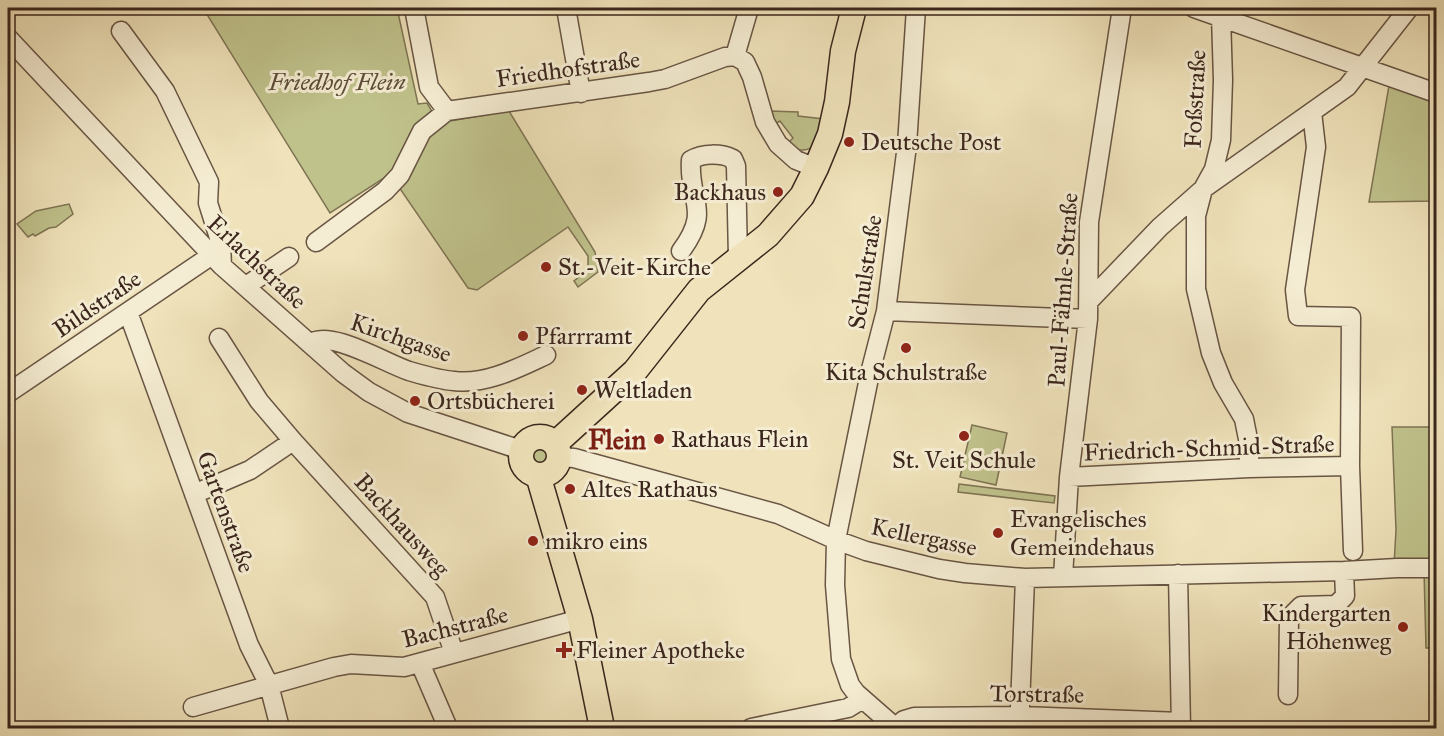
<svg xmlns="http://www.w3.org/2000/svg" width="1444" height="736" font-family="'IM FELL Great Primer',serif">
	<rect width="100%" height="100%" fill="#f0e3bb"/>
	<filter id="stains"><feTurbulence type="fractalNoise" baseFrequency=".00333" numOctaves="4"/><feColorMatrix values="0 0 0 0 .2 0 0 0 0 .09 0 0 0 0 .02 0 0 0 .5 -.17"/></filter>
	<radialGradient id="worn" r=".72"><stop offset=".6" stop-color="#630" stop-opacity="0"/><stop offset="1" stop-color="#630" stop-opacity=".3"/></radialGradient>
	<!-- green -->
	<path fill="#c0c28c" stroke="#7e7454" stroke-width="1.5" d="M203,8H397L418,104L427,103L434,115L444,122L509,111L595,252L598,272L578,287L574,281L588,270V256L568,227L477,290L468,288L390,174L330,213Z
		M1391,74L1436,90V201L1369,202Z
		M770,111L798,112V116L824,119L815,145C805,153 797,151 788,143L793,138L780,121L775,124Z
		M69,204L73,214L56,227L49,228L35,236L33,234L28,237L17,224L36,211Z
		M972,425L1007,433L996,485L960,477Z
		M1392,427H1436V566L1394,565L1396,530Z
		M532 456a9 9 0 1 1 18 0a9 9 0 1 1-18 0Z
		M959,484L1055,496L1054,503L958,492Z
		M1424,571H1436V648H1426Z"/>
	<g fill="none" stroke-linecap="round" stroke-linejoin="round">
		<!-- minor casing -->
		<g stroke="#685544" stroke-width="21">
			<path id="minor" d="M414,8L429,87L447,111
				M566,8L581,93
				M1194,8L1436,93
				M1225,8L1221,16L1223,80L1221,140L1214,169L1203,189L1196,216V289L1211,353L1223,383L1244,419L1249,444V468
				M121,31L165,91L209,182L208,203L221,244L222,266
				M8,38L222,266L343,373L369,392L408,413L521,450
				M735,56L749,8
				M1312,112L1316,147L1295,290L1298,316L1351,317L1350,466L1353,551
				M316,242L385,191L400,175L422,131L447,111L649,82L665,79L725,57L735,56L745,62L752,77L765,122L778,144L796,160L816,168
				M681,251C712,209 688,202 691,160C703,153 721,153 733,159L736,166L738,258
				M246,286L289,257
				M1089,301L1160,227L1203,189L1347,87L1409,8
				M886,311L1088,319
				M128,312L249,645L269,685L280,728
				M310,344C328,328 387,364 409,371C423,375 439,380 454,381C486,385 518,368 546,355
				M8,393L212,255
				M293,441L435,597L454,653
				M559,457L574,458L778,514L836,540L866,551L939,569L965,573L1025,578L1344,571L1397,568H1436
				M1069,477L1249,468L1350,466
				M194,494L250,470L293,441L259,401L219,338
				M1178,574L1181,728
				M1063,577L1069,477L1088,319L1089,222L1122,8
				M420,663L448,728
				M1288,695L1289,618L1301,606L1336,605L1345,596L1344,571
				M193,707L334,667L351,664L404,667L580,619
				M1021,726L1020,707L1025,578
				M896,727L904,720L914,717L1021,716L1181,722
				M751,728L848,708L861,700
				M896,728L856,693L850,685L841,659L835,585L836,540L870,373L886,311L907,145L916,8"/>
		</g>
		<!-- major casing -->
		<g stroke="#3b261d" stroke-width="27">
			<path id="major" d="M521 456a19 19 0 1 1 38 0a19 19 0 1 1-38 0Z
				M555,444L635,371L699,290L768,235L802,196L816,168L830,134L837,102L843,51L854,8
				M538,475L580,619L602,728"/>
		</g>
		<!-- minor -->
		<use href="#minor" stroke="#f5edd3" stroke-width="18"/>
		<!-- major -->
		<use href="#major" stroke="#f0e3bb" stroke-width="24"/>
	</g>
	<!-- markers -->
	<g fill="#8f2418" stroke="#f5edd3" stroke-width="2">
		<circle cx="849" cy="142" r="6"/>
		<circle cx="778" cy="192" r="6"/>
		<circle cx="546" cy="267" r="6"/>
		<circle cx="523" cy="336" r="6"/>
		<circle cx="906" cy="348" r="6"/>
		<circle cx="582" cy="390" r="6"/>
		<circle cx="415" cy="401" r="6"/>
		<circle cx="964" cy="436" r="6"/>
		<circle cx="659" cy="439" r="6"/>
		<circle cx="570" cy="489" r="6"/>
		<circle cx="998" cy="533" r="6"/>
		<circle cx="533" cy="541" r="6"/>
		<circle cx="1403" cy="627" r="6"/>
		<path d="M561 641h6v6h6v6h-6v6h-6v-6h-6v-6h6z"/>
	</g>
	<g text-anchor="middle" stroke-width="6" stroke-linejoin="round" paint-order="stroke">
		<!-- street labels -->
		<g font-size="24" fill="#3b261d" stroke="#f5edd3">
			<text transform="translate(568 69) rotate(-8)" y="8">Friedhofstraße</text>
			<text transform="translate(1195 99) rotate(-87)" y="8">Foßstraße</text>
			<text transform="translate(257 262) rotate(43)" y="8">Erlachstraße</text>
			<text transform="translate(865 272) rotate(-81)" y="8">Schulstraße</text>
			<text transform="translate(1063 290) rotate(-86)" y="8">Paul-Fähnle-Straße</text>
			<text transform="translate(97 304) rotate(-34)" y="8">Bildstraße</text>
			<text transform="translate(401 338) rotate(19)" y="8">Kirchgasse</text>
			<text transform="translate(1209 448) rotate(-2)" y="8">Friedrich-Schmid-Straße</text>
			<text transform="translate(226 512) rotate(70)" y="8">Gartenstraße</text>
			<text transform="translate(402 525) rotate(48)" y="8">Backhausweg</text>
			<text transform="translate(924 537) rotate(12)" y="8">Kellergasse</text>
			<text transform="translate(455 627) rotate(-14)" y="8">Bachstraße</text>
			<text transform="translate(1037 694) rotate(1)" y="8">Torstraße</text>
		</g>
		<!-- park labels -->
		<g font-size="24" font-style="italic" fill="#5c4d39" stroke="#f5edd3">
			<text x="337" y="90">Friedhof Flein</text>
		</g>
		<!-- poi labels -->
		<g font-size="24" fill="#3b261d" stroke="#f5edd3" text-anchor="start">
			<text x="861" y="150">Deutsche Post</text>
			<text x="766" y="200" text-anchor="end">Backhaus</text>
			<text x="558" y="275">St.-Veit-Kirche</text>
			<text x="535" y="344">Pfarrramt</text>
			<text x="906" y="380" text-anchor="middle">Kita Schulstraße</text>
			<text x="594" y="398">Weltladen</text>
			<text x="427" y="409">Ortsbücherei</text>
			<text x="671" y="447">Rathaus Flein</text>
			<text x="964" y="468" text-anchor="middle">St. Veit Schule</text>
			<text x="582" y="497">Altes Rathaus</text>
			<text x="1010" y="527">Evangelisches<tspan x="1010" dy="28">Gemeindehaus</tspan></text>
			<text x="545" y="549">mikro eins</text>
			<text x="1391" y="621" text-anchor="end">Kindergarten<tspan x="1391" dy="28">Höhenweg</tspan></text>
			<text x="576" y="658">Fleiner Apotheke</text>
		</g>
		<!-- quarter labels -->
		<g font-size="27" font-weight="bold" fill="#7a1f14" stroke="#f5edd3">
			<text x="617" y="449">Flein</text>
		</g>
	</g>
	<!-- margin -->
	<rect width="1444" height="736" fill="none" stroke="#f0e3bb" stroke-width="30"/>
	<rect x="9" y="9" width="1426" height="718" fill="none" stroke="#3b261d" stroke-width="3"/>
	<rect x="15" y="15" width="1414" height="706" fill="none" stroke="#3b261d" stroke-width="1.5"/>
	<rect width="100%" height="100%" filter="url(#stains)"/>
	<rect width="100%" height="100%" fill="url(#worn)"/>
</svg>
